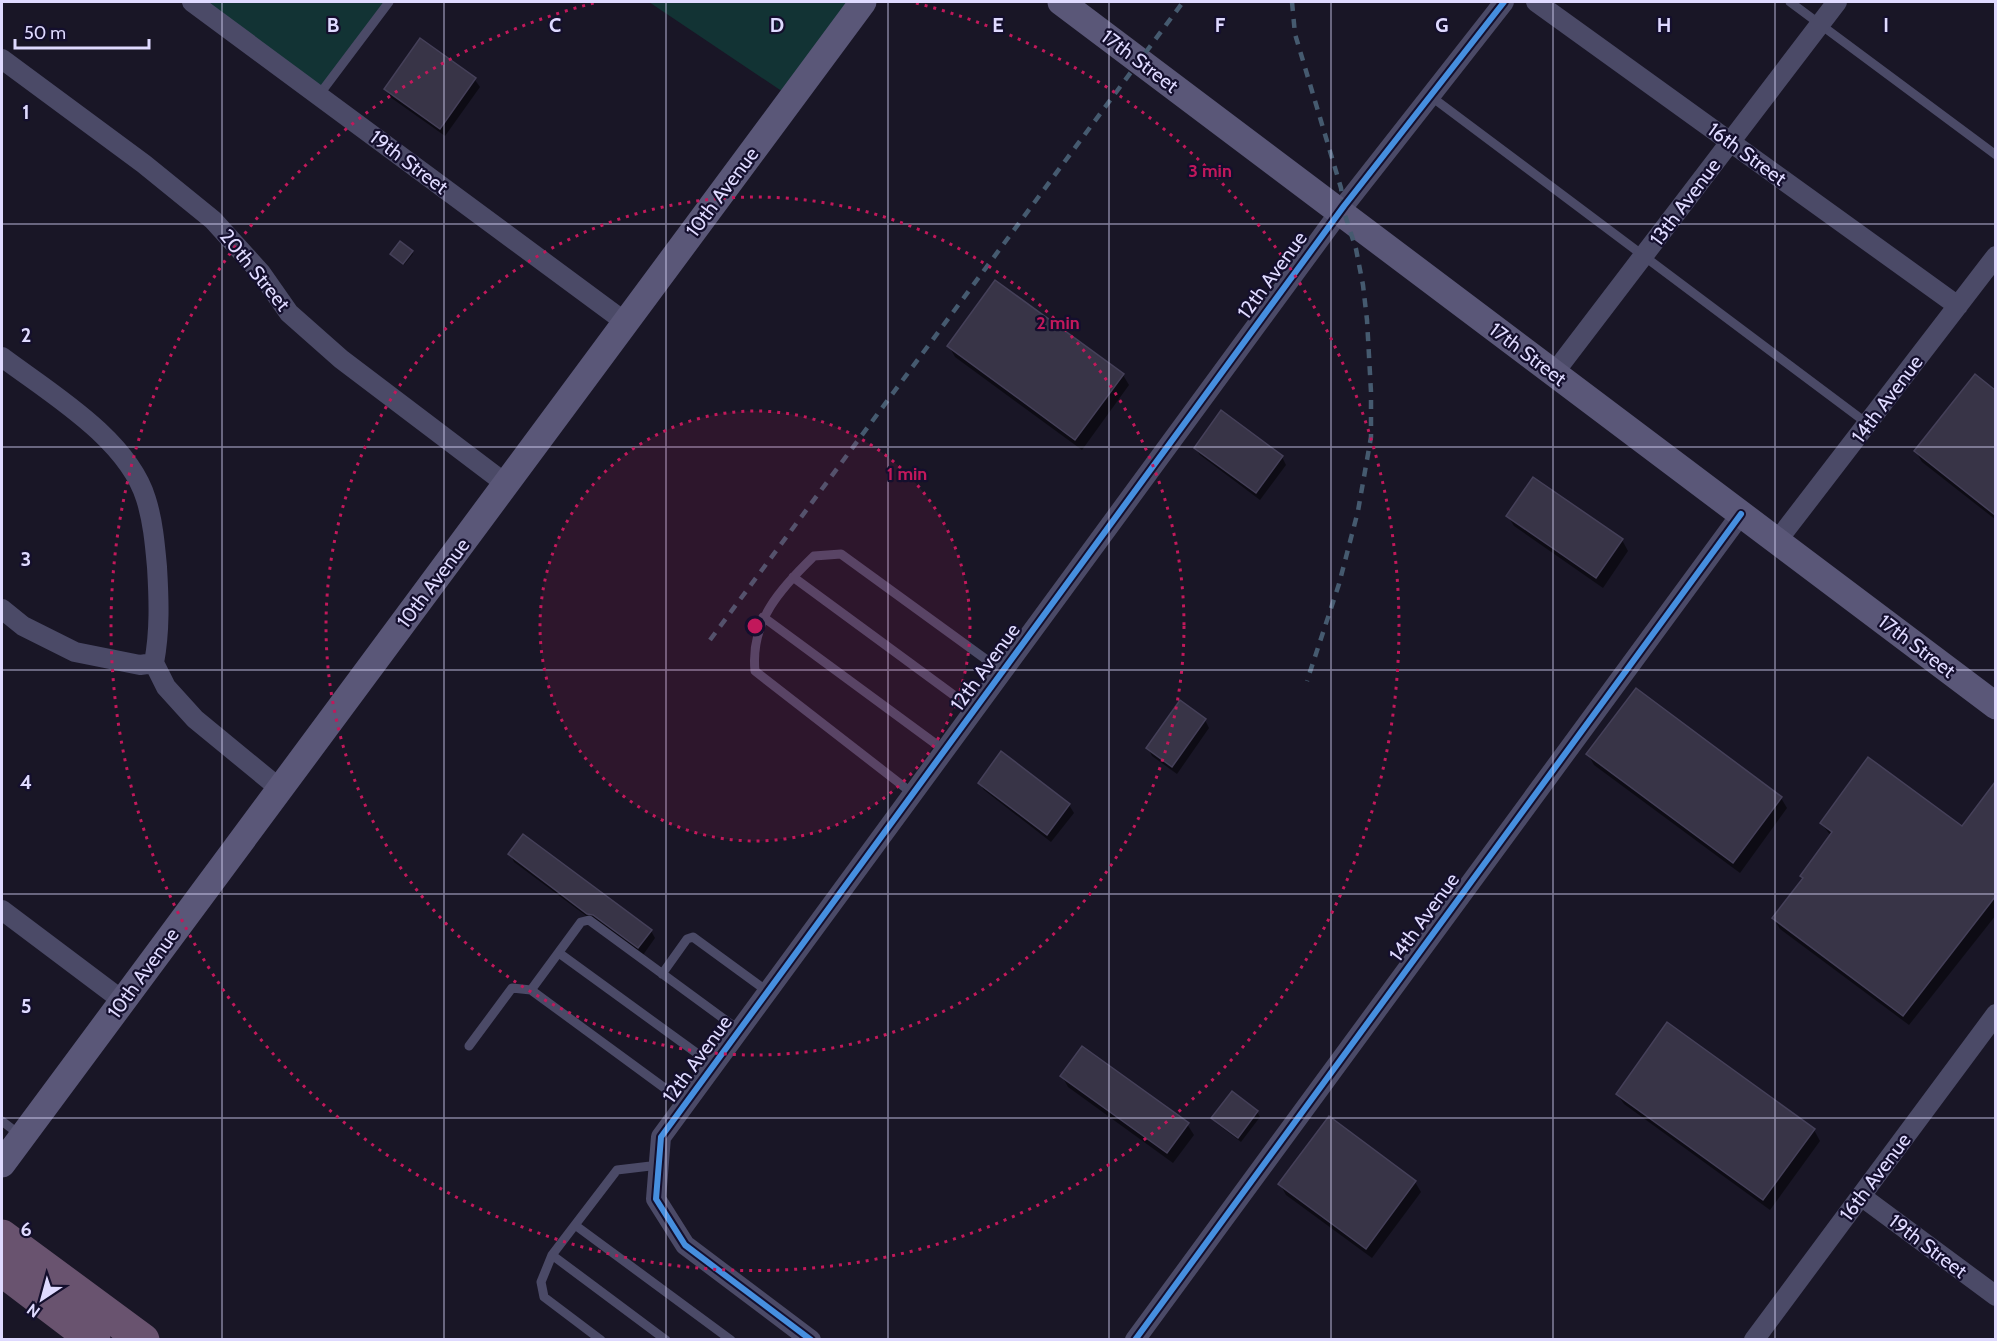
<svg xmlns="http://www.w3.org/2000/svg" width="1997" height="1341" font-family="Cabin,sans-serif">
	<rect width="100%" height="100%" fill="#191626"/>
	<!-- green -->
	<path fill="#123334" d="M192,2H388L319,95Z
		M649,2H863L792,98Z"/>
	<!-- shadow -->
	<path fill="#0007" d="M420,40L475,80L480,87L445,136L390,97L386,89Z
		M412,252L413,254L404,265L392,256Z
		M949,346L1123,375L1129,385L1082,450L955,357Z
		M1976,376L1996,392V520L1922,462L1916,452Z
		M1195,448L1282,457L1286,465L1260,500L1200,455Z
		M1508,516L1622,540L1628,551L1603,588L1514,526Z
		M1205,720L1209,728L1177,774L1152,756L1148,748Z
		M1588,754L1781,798L1787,808L1740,873L1594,765Z
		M979,783L1069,805L1074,813L1051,842L984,790Z
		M1996,784V915L1909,1025L1780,929L1774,919L1831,836L1821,823L1962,828Z
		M510,854L651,931L655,938L643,955L593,921L514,862Z
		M1062,1076L1187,1124L1194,1135L1173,1163L1068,1087Z
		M1232,1093L1257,1112L1260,1117L1241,1142L1216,1123L1213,1118Z
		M1617,1094L1814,1130L1820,1141L1770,1210L1624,1104Z
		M1415,1182L1421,1192L1372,1258L1286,1195L1280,1184Z"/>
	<!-- building -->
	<path fill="#383447" stroke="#454059" stroke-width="1.5" d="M420,38L476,78L440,129L384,89Z
		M400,241L413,251L403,264L390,254Z
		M995,280L1124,374L1075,440L947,346Z
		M1975,374L1995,390V515L1914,451Z
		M1221,410L1283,456L1256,493L1194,448Z
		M1533,477L1623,539L1596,578L1506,516Z
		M1636,688L1782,797L1733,863L1586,754Z
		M1180,700L1206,719L1172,767L1146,748Z
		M1001,751L1070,804L1047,835L978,783Z
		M1868,757L1962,826L1995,782V897L1903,1016L1772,918L1803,878L1800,876L1832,832L1820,823Z
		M523,834L652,930L638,948L593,915L587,914L508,854Z
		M1667,1022L1815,1129L1763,1200L1616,1094Z
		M1082,1046L1189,1123L1167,1153L1060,1076Z
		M1232,1091L1258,1111L1238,1138L1211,1118Z
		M1329,1116L1416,1181L1366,1249L1278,1184Z"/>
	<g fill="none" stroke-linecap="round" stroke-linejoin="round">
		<!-- lane -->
		<path stroke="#4b4a67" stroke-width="9" d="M1790,2L1996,155
			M319,95L389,2
			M1429,95L1868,424
			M793,577L974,710
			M763,617L944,750
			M912,793L755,671C750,621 781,588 814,556L841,554L1002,671
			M559,953L713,1065
			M662,974L687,939L693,937L767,991
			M469,1046L512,988L531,990
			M685,1103L531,990L581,922L589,920L739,1030
			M2,1121L20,1135
			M575,1225L731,1340
			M552,1255L666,1340
			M601,1340L544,1297L541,1282L552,1255L617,1170L659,1165"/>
		<!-- street -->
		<path stroke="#4b4a67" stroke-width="20" d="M192,2L625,322
			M1536,2L1958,306
			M2,59L144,164L213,220L261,273L289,313L341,359L506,484
			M2,357C50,393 128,439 146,499C153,521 155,545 157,567C159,600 160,631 154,663
			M1554,373L1837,2
			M1777,541L1996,256
			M2,609L23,626L75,652L140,665L154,663L166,687L195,719L279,788
			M2,910L123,1001
			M1861,1196L1996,1296
			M811,1340L685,1245L656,1199L661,1137L1344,206L1504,2
			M1135,1340L1741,514
			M1754,1340L1996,1014"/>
		<!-- secondary -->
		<path stroke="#5a5778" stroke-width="27" d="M1061,2L1996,706
			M2,1164L863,2"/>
		<!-- highway -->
		<path stroke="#69536f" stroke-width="33" d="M2,1236L143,1340
			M2,1270L94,1340"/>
		<!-- rail -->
		<path stroke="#455a6f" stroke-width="4.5" stroke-dasharray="9 8" stroke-linecap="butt" d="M1292,2L1295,34L1341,188L1345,215L1356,249L1363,285L1367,320L1371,392V437L1358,511L1339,584L1307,681
			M710,640L1183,2"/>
		<!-- cycleway casing -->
		<g stroke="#140f2d" stroke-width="10">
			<path id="cycleway" d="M811,1340L685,1245L656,1199L661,1137L1344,206L1504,2
				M1135,1340L1741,514"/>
		</g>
		<!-- cycleway -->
		<use href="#cycleway" stroke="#468fdf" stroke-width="6"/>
	</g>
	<!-- grid -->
	<path fill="none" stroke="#dfdaff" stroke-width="1.5" stroke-opacity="0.55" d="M222,2V1340M444,2V1340M666,2V1340M888,2V1340M1109,2V1340M1331,2V1340M1553,2V1340M1775,2V1340M2,224H1996M2,447H1996M2,670H1996M2,894H1996M2,1118H1996"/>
	<!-- distance rings -->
	<circle cx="755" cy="626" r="215" fill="#c2185b" fill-opacity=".12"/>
	<g fill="none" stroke="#c2185b" stroke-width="3" stroke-dasharray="3 6">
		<circle cx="755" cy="626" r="215"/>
		<circle cx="755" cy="626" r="429"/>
		<path d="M916 3A644 644 0 1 1 594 3"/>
	</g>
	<g text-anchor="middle" stroke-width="4.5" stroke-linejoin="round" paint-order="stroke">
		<!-- street labels -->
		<g font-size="20" fill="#dfdaff" stroke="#140f2d">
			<text transform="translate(1140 61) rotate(37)" y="7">17th Street</text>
			<text transform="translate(1747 154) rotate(36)" y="7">16th Street</text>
			<text transform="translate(409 162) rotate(37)" y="7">19th Street</text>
			<text transform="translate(722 192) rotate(-53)" y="7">10th Avenue</text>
			<text transform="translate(1685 202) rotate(-53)" y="7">13th Avenue</text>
			<text transform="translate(255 270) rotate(51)" y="7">20th Street</text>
			<text transform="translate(1272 275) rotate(-54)" y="7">12th Avenue</text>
			<text transform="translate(1528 354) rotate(37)" y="7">17th Street</text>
			<text transform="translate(1887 399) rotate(-53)" y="7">14th Avenue</text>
			<text transform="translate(433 583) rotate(-53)" y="7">10th Avenue</text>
			<text transform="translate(1917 646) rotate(37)" y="7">17th Street</text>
			<text transform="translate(985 667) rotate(-54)" y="7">12th Avenue</text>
			<text transform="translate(1424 917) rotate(-54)" y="7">14th Avenue</text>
			<text transform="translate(143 973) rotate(-54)" y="7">10th Avenue</text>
			<text transform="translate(697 1059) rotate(-54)" y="7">12th Avenue</text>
			<text transform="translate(1875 1177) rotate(-53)" y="7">16th Avenue</text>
			<text transform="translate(1928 1246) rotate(37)" y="7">19th Street</text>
		</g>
	</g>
	<g font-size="20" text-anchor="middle" font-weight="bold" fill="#dfdaff" stroke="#140f2d" stroke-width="4.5" stroke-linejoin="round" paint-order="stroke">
		<text x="333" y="32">B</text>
		<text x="555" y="32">C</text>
		<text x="777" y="32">D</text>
		<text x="998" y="32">E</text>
		<text x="1220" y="32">F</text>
		<text x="1442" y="32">G</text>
		<text x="1664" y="32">H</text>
		<text x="1886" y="32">I</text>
		<text x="26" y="119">1</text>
		<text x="26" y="342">2</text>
		<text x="26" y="566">3</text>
		<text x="26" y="789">4</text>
		<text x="26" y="1013">5</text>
		<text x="26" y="1236">6</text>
	</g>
	<circle cx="755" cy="626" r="9" fill="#c2185b" stroke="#140f2d" stroke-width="3"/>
	<g font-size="18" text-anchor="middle" font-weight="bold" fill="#c2185b" stroke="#140f2d" stroke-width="4.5" stroke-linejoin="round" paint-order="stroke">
		<text x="1210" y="177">3 min</text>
		<text x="1058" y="329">2 min</text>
		<text x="907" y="480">1 min</text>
	</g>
	<!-- border -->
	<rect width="1997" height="1341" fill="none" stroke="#dfdaff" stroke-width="6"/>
	<!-- north arrow -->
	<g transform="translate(42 1299) rotate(216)" stroke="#140f2d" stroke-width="4.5" paint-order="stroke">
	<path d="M0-4.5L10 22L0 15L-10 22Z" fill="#dfdaff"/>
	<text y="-9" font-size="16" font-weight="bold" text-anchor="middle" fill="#dfdaff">N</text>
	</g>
	<!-- scale -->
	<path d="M15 39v9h134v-9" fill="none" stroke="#dfdaff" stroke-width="3"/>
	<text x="24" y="39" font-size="18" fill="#dfdaff" stroke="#140f2d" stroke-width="4.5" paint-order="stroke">50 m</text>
</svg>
